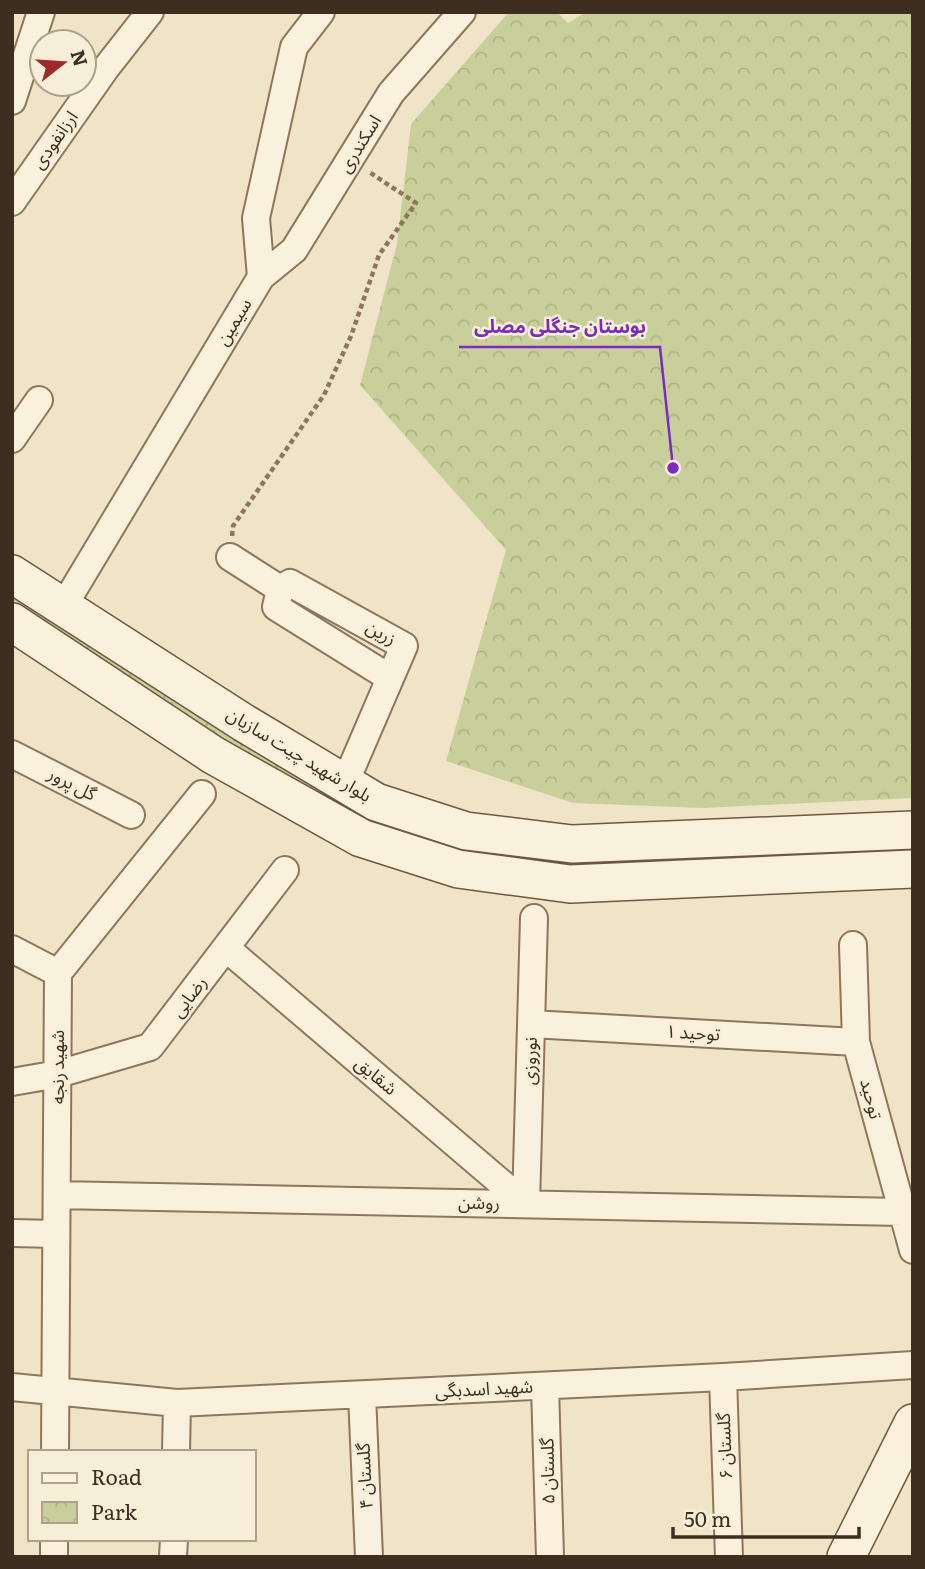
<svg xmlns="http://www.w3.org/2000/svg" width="925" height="1569" font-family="Literata,'Noto Sans Arabic',serif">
	<defs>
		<pattern id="grass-dots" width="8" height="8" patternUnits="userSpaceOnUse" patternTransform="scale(1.75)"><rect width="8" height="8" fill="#c9cf9b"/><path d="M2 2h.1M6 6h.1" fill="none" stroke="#aeb285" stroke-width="1.8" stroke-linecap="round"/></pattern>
		<pattern id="park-crowns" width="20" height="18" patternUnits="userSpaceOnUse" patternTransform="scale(1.75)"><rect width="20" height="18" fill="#c9cf9b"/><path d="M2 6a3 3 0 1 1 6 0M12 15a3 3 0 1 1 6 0" fill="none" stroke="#aeb285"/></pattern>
	</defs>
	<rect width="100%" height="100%" fill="#f0e4c8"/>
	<!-- grass -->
	<path fill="url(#grass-dots)" d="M12,588L287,770L348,807L437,841L913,846V860L609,875L474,860L364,824L252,758L12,601Z"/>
	<!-- park -->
	<path fill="url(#park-crowns)" d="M509,12H557L568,23L586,12H913V798L703,808L573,803L446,761L506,550L360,385L397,244L411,124Z"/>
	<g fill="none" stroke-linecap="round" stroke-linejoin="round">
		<!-- street casing -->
		<g stroke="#8d765c" stroke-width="30">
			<path id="street" d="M12,101L41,12
				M12,202L106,68L150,12
				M261,277L294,250L391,93L462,12
				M12,439L39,400
				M230,557L280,589L290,583L404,646L345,783
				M280,589L276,607L390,678
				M63,607L261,277L256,218L294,47L321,12
				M12,754L131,815
				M853,945L856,1042L913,1250
				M226,948L526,1204
				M12,949L58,973
				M531,1024L856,1042
				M12,1082L58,1074L150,1047L285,870
				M57,1195L902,1212
				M526,1204L534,918
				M12,1233L56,1234
				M723,1377L729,1557
				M545,1386L550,1557
				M12,1387L177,1403L723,1377L913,1365
				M362,1395L369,1557
				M55,1452L58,973L202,794
				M176,1452L177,1403
				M54,1557V1539
				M173,1557L174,1539"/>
		</g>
		<!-- secondary casing -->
		<g stroke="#6f573f" stroke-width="40">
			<path id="secondary" d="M12,574L244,723L376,802L466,831L572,844L913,830
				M12,622L213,755L361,838L458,869L570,884L913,869
				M846,1557L913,1423"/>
		</g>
		<!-- path -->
		<path stroke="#8d765c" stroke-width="4.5" stroke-dasharray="5 3.5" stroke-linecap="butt" d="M232,536L233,526L324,395L351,336L379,255L416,203L369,172"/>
		<!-- street -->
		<use href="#street" stroke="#faf1dc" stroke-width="26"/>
		<!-- secondary -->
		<use href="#secondary" stroke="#faf1dc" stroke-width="37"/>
	</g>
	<g text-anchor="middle" stroke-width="5" stroke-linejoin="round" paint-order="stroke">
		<!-- street labels -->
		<g font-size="18" fill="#3d2e20" stroke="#f7eed8">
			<text transform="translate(55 140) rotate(-55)" y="6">ارزانفودی</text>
			<text transform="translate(360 144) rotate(-58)" y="6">اسکندری</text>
			<text transform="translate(234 322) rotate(-59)" y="6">سیمین</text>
			<text transform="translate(381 633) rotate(29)" y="6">زرین</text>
			<text transform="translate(299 755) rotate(31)" y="6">بلوار شهید چیت سازیان</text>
			<text transform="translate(72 784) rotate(27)" y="6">گل پرور</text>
			<text transform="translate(189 997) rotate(-53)" y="6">رضایی</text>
			<text transform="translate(693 1033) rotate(3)" y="6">توحید ۱</text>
			<text transform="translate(530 1061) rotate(-88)" y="6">نوروزی</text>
			<text transform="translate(58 1067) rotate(-90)" y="6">شهید رنجه</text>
			<text transform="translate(376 1076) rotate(40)" y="6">شقایق</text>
			<text transform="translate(871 1099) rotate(75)" y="6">توحید</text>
			<text transform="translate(479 1203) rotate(1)" y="6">روشن</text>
			<text transform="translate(484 1389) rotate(-3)" y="6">شهید اسدبگی</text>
			<text transform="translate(725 1446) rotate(-92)" y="6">گلستان ۶</text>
			<text transform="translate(548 1471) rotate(-91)" y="6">گلستان ۵</text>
			<text transform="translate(365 1476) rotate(-93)" y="6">گلستان ۴</text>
		</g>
	</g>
	<!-- callouts -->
	<path fill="none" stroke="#7b2cbf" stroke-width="2.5" d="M673 468L660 347H459"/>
	<circle fill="#7b2cbf" stroke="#f7eed8" stroke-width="2.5" cx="673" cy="468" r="7"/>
	<g font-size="19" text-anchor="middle" font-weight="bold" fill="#7b2cbf" stroke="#f7eed8" stroke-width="5" stroke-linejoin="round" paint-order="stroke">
		<text x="560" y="333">بوستان جنگلی مصلی</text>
	</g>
	<!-- border -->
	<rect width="925" height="1569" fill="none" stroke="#3d2e20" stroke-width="28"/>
	<!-- legend -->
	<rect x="28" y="1450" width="228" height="91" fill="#f7eed8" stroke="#ada18e" stroke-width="2"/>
	<rect x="42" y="1473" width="35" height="10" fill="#faf1dc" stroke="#ada18e" stroke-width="2"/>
	<text x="91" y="1485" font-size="21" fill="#3d2e20">Road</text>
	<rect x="42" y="1502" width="35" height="21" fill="url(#park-crowns)" stroke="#ada18e" stroke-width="2"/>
	<text x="91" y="1520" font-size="21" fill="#3d2e20">Park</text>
	<!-- north arrow -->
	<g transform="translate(63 63) rotate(73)"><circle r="33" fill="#f7eed8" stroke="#ada18e" stroke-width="2"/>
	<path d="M0-5L12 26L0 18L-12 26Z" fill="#9e2a2b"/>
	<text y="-10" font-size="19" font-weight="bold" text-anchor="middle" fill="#3d2e20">N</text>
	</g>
	<!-- scale -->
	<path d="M673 1527v10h186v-10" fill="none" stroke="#3d2e20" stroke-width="3.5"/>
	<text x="684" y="1527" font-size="21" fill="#3d2e20" stroke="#f7eed8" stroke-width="5" paint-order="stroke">50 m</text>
</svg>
